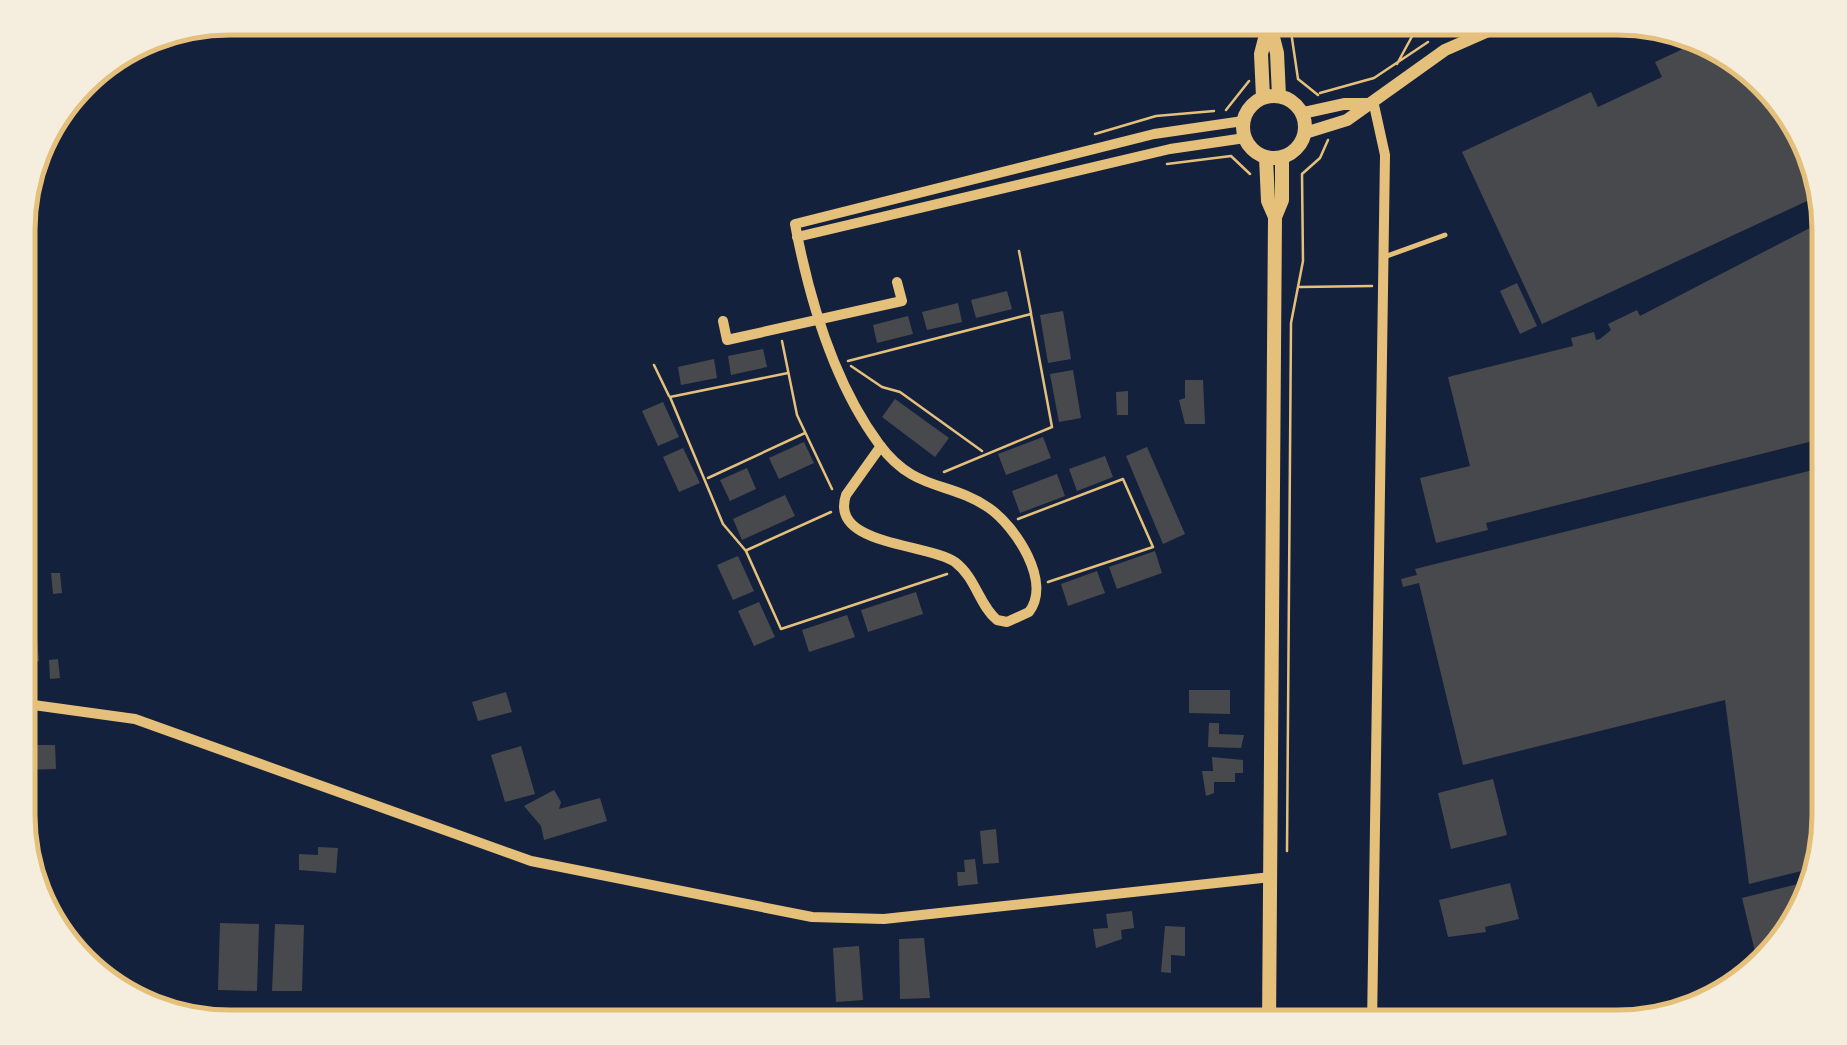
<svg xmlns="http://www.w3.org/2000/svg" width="1847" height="1045" font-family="'Libre Baskerville',serif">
	<rect width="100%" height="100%" fill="#14213d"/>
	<!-- building -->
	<path fill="#48494c" d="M1702,40L1723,46L1794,112L1822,194L1542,324L1462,152L1591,92L1598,107L1662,77L1655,62Z
		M1829,218V437L1486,523L1488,530L1436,543L1420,478L1470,466L1448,377L1573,346L1571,338L1594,332L1596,340L1600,339L1611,330L1608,324L1637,310L1640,316Z
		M1517,283L1537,326L1520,334L1500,291Z
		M1007,291L1012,309L976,318L971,300Z
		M958,303L962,322L927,330L922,312Z
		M1063,311L1071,359L1048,363L1040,315Z
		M908,316L913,334L877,343L873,325Z
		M763,349L767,367L731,375L728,356Z
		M714,359L717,378L681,385L678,367Z
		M1073,370L1081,418L1059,422L1050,374Z
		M1185,380H1203L1205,424H1185L1179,400L1185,398Z
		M1128,391V415H1117L1116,392Z
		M895,399L949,438L935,457L882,417Z
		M663,402L679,437L658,446L642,411Z
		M1043,437L1051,458L1006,475L998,454Z
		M804,442L814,463L779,479L769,458Z
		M1147,447L1185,534L1163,544L1126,456Z
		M683,448L700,483L679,492L663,457Z
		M1105,456L1113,477L1077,491L1069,469Z
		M1829,466V828L1818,867L1749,884L1725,700L1463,765L1419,583L1403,587L1401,579L1417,575L1415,569Z
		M747,468L756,489L730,501L720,480Z
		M1057,474L1065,496L1020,513L1012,491Z
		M785,495L795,516L742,540L733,519Z
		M1155,551L1162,573L1117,589L1109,567Z
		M738,556L754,591L733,600L717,565Z
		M1097,571L1105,593L1068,606L1061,584Z
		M51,573H60L62,593L53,594Z
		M916,592L923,614L868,632L861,610Z
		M759,602L775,637L754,646L738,611Z
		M847,615L855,637L809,652L802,630Z
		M19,635L37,636L39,661L19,665Z
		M58,659L60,678L50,679L49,660Z
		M1189,690H1230V714L1189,713Z
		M506,692L512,712L478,721L472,702Z
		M1209,723H1219V734L1244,735L1241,748L1208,747Z
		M22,745H55L56,769L22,770Z
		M521,746L535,794L505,802L491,755Z
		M1212,757L1243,760V773H1235V782H1214V793L1206,796L1202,771H1213Z
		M1493,779L1507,835L1451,849L1438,793Z
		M554,790L561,802L559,809L600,798L607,821L544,840L541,826L524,806Z
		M996,829L999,863L983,864L980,831Z
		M318,847L338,848L336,873L299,870V854L318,855Z
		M975,859L978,884L958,886L957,872H965L964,860Z
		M1814,880L1801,921L1758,964L1742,898Z
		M1510,883L1519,919L1485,927L1486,932L1448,937L1439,900Z
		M1132,911L1134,928L1121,930L1122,939L1096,948L1093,929L1108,928L1106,914Z
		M220,923L259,924L257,991L218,990Z
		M275,924L304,925L302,991H272Z
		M1165,926L1185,927V956L1171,955V973L1161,972Z
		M924,938L930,998L900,999L899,939Z
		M859,946L863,1000L836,1002L833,948Z
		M876,1014L920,1017V1027H876Z"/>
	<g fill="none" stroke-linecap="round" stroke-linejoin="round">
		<!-- path -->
		<path stroke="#e5c07b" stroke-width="2.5" d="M1289,18L1298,79L1318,95
			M1531,26L1550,18
			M1397,64L1422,18
			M1320,93L1374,78L1428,42
			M1226,110L1249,81
			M1095,134L1156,116L1214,111
			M1231,156L1250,174
			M1167,164L1231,156
			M1019,251L1031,313
			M1300,287L1372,286
			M782,341L797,415L832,489
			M848,361L1031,314L1052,427L944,472
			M654,365L669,396
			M851,366L882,387L900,392L982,451
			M788,373L670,397L723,524L746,551L781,629L947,574
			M708,478L805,433
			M1018,519L1123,479L1153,547L1048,582
			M747,550L831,512
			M1287,851L1291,323L1303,261L1302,174L1320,158L1328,140"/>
		<!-- service -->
		<path stroke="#e5c07b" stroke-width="5" d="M1384,257L1445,235"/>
		<!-- minor -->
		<path stroke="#e5c07b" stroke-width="10" d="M797,237L1170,149L1245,138
			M723,321L727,340L902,301L897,282
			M881,446L846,495C829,546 928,543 955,562C976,578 979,605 997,620L1007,622L1029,612C1052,582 1016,527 989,508C949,480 915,493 879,444C834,383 809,298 795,224L1154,134L1243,121
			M19,703L135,719L531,861L812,917L884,919L1271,877
			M1372,1027L1385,155L1374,105"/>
		<!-- tertiary -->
		<path stroke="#e5c07b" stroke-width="12" d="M1303,113L1344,104H1371
			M1305,133L1347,120L1445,50L1518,18"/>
		<!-- secondary -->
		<path stroke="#e5c07b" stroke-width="14" d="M1268,18L1277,53L1279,96
			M1243 127a31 31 0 1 1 62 0a31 31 0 1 1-62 0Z
			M1263,97L1261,54L1268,27
			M1266,157L1268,201L1275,217
			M1269,1027L1275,217L1282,200V157"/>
	</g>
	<!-- crop -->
	<path d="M0 0H1847V1045H0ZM230 35H1617A195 195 0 0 1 1812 230V815A195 195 0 0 1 1617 1010H230A195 195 0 0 1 35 815V230A195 195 0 0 1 230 35Z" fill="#f5edde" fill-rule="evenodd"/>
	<path fill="none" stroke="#e5c07b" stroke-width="5" d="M230 35H1617A195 195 0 0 1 1812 230V815A195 195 0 0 1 1617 1010H230A195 195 0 0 1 35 815V230A195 195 0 0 1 230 35Z"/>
</svg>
